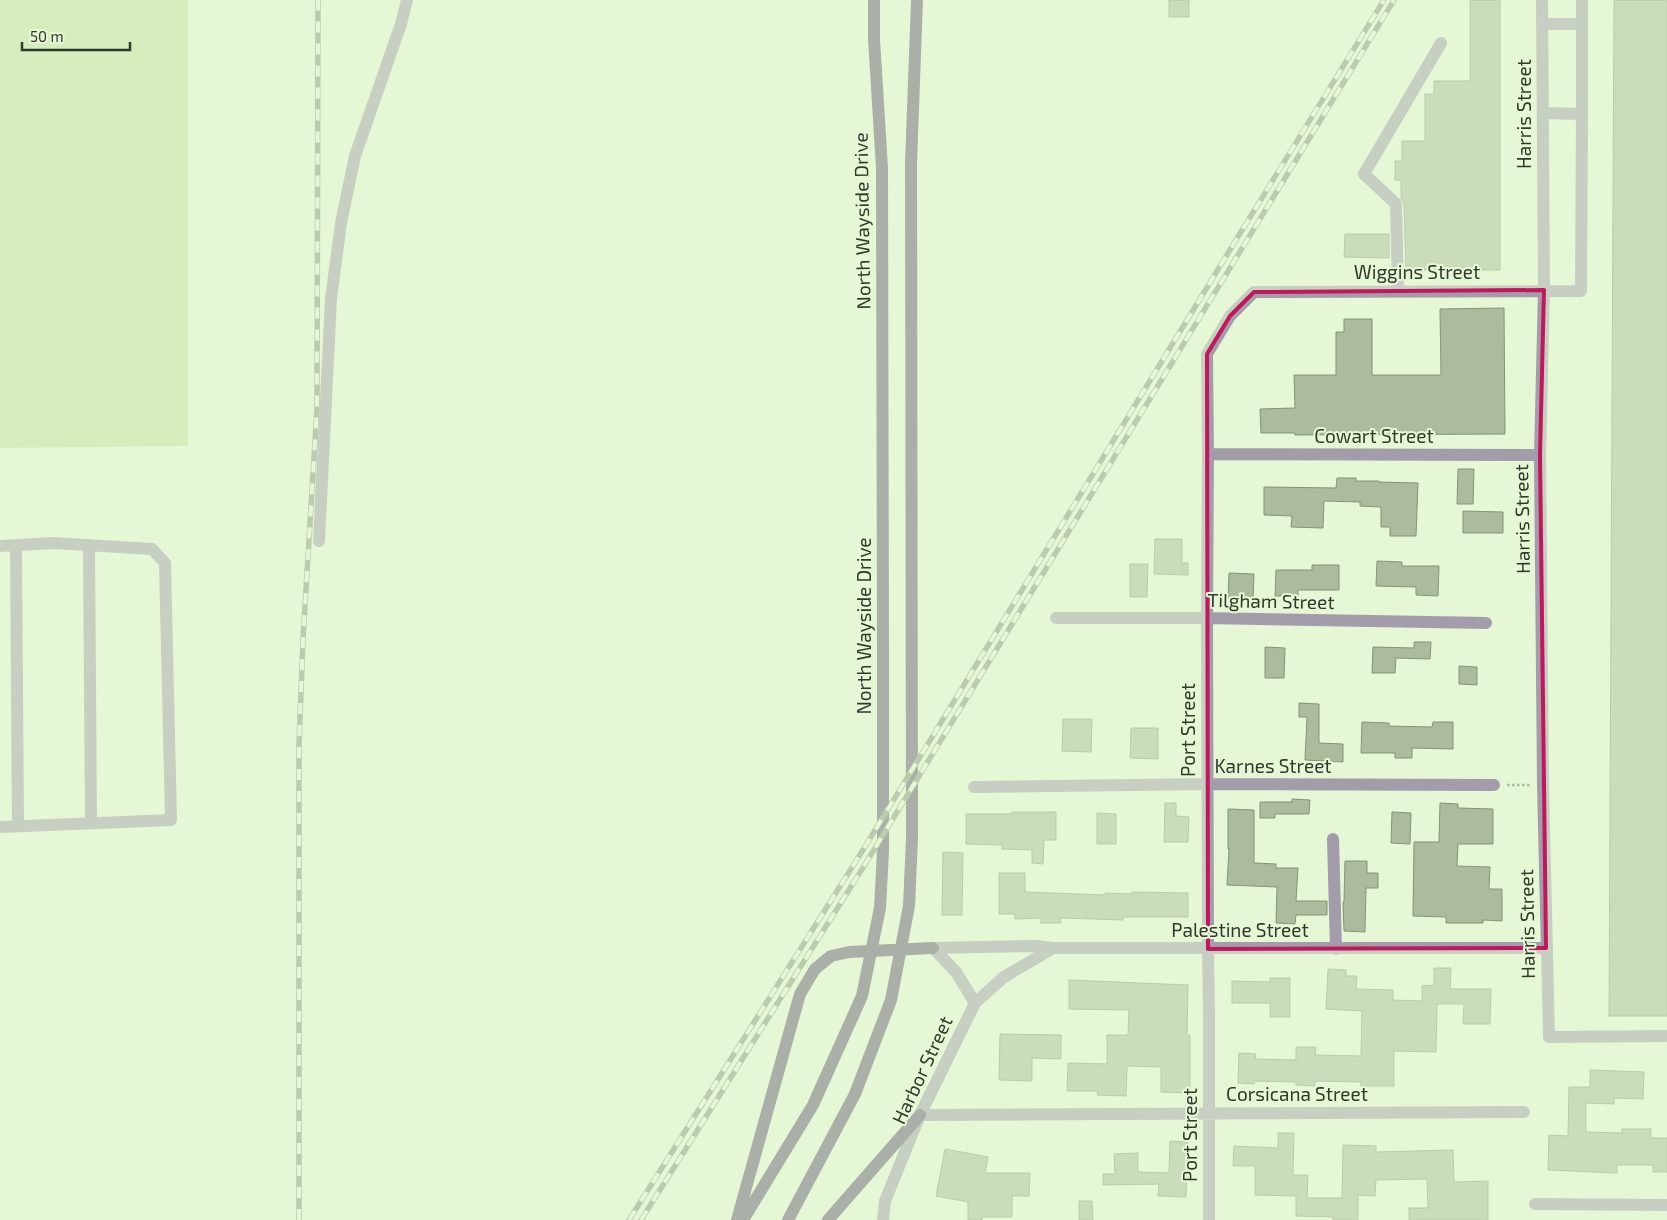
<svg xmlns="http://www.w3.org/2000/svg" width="1667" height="1220" font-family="'Exo 2',sans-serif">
	<rect width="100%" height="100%" fill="#e6f7d5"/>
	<!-- green -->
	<path fill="#c0e19d" d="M0,0H188V446L0,448Z"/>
	<!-- building -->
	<path fill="#abbb9b" stroke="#849475" d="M1169,0H1189V17H1169Z
		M1470,0H1500V270H1406L1404,204L1401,198V180H1395V161H1402V141H1425V94H1434V81H1470Z
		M1614,0H1667V1016H1609Z
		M1345,234H1389V258L1344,257Z
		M1504,308L1505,434L1295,435V433H1261L1260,409L1295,408L1294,375H1336V332H1344V319H1372V375H1441L1440,309Z
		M1458,469H1474L1473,504H1457Z
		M1337,478H1356V481H1379V482L1418,483L1416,536H1390V527H1381V507L1360,506V502L1324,501L1323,528L1291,527L1292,516L1264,515V487L1336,488Z
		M1463,511L1503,512V533H1463Z
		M1155,539H1182V563H1188V575L1154,574Z
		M1377,561L1402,562V566H1439L1438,596L1416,595V587L1376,586Z
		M1130,564H1148L1147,597H1130Z
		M1312,565H1339V590H1298V596H1275L1276,570H1312Z
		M1229,573L1254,574L1253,599L1228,598Z
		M1414,642H1431L1430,659L1396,658L1395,673H1372L1373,647L1414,648Z
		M1265,647L1285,648L1284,678H1265Z
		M1459,666L1477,667V685L1459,684Z
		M1299,703L1319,704V743L1343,744V762L1305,760L1307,717H1299Z
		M1063,719H1092L1091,752L1062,751Z
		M1362,722L1389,723V726L1432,727L1433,722H1453V749L1412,748V758H1395V753H1361Z
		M1131,728H1158V759L1130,758Z
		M1292,799L1310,800L1309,814H1275V818H1260V802H1292Z
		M1165,803H1176V816L1189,817L1188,842H1164Z
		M1440,803L1458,804V808L1493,809V844H1458L1457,866L1490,867L1489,889H1502V921L1483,920V923H1446V917L1413,916L1414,842H1439Z
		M1228,809L1254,810V863L1276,864V868H1298L1296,901H1327V915H1296L1295,924L1276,923L1277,887L1227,885L1229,849H1228Z
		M1012,812H1056V840H1044L1043,864L1032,863V850L1002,849V845L966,844V814H1012Z
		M1392,812L1411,813L1410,844L1391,843Z
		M1097,813L1116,814V844H1097Z
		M943,852L963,853L962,915H942Z
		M1345,861H1367V873H1378V888H1366L1365,932L1344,931L1343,902H1344Z
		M999,873H1025V892L1105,895V893L1132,894V892L1188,893V917H1124L1123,920L1061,918V923H1041V918L1015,919V914H999Z
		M1434,968H1451L1450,989H1491L1490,1024H1463L1464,1004H1437L1436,1052L1394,1051V1086H1361V1082L1315,1081V1086L1296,1085V1082L1254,1081V1084L1238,1083L1239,1053L1256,1054L1255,1059L1296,1060V1047H1316L1315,1055L1361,1056L1362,1011L1326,1009L1328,969L1346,970V976H1357L1356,989L1393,990V1000L1422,1001V986L1434,985Z
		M1270,978H1290V1017H1270V1003H1232V981L1270,982Z
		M1069,980L1188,985L1187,1035H1190V1093L1161,1092V1067L1127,1066L1126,1096L1097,1095L1098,1091H1067L1068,1063L1107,1064V1035H1128L1129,1010L1069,1009Z
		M1000,1034L1061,1035V1059L1032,1058V1081L999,1080Z
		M1590,1070L1644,1072L1643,1099L1614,1098V1104L1586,1103V1132L1622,1133V1129H1651V1138H1667V1172H1653V1165H1617V1173L1548,1170L1549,1135L1568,1136L1569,1087H1590Z
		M1278,1133H1294L1293,1175H1308L1307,1198H1342L1343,1145L1376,1146V1152L1453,1150L1454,1182L1488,1181V1220H1409V1208H1428L1427,1179L1376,1180L1375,1196L1358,1195V1220H1333V1217L1296,1216V1196L1255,1195V1166H1233L1234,1146L1278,1148Z
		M1170,1141L1188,1142L1186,1197L1158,1196L1159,1184L1103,1185V1174H1115L1114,1154L1138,1153V1172L1169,1173Z
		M945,1149L988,1157L985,1173H1030L1029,1196H1012V1217H982V1220H968V1202L936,1196Z
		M1079,1201H1092L1093,1220H1079Z"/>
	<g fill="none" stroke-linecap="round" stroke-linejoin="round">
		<!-- path -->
		<path stroke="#abb89d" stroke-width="2.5" stroke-dasharray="2.5 2.5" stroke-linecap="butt" d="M1507,785H1531"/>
		<!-- minor -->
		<path stroke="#a29cab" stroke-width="12" d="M1542,0L1544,290L1540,455L1543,784L1549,1037L1667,1036
			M1542,24H1582V0
			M1582,24V114
			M1398,291L1396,204L1364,174L1441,43
			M1208,454L1540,455
			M319,541L331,299L341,223L355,156L401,24L407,0
			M16,545L18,826
			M89,545L91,823
			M0,546L54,543L152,549L165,563L171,820L0,827
			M1056,618H1207L1486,623
			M974,787L1207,784L1494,785
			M1333,839L1336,949
			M933,948L1035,946L1053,948H1546
			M933,948L956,972L975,1003
			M920,1115L1524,1112
			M1535,1204L1667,1205
			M883,1220L885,1201L920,1115L975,1003L1004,977L1053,948
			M1209,1220V1014L1208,949L1207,618L1208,454L1207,354L1230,316L1254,292L1581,291L1582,114L1543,113"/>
		<!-- major -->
		<path stroke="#625871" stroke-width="12" d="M737,1220L800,994L815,969L831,956L849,952L933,948
			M743,1220L813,1105L862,996L880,908L883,851V653L882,168L874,39V0
			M788,1220L855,1094L891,1000L909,906L912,839L911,163L917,0
			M828,1220L920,1115"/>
		<!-- rail casing -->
		<g stroke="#8a957e" stroke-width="5.5">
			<path id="rail" d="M299,1220V744L303,639L317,408L318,0
				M629,1220L863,850L1236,240L1384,0
				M641,1220L864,866L1394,0"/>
		</g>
		<!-- rail -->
		<use href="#rail" stroke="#e6f7d5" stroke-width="4" stroke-dasharray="11" stroke-linecap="butt"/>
	</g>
	<!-- marked area -->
	<path d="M0 0H1667V1220H0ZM1544,290L1540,455L1546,948L1208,949L1207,354L1230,316L1254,292Z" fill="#e6f7d5" fill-opacity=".55" fill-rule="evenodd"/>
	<path fill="none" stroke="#c2185b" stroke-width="4" stroke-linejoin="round" d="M1544,290L1540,455L1546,948L1208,949L1207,354L1230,316L1254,292Z"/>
	<g text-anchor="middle" stroke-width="4" stroke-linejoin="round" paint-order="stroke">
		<!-- street labels -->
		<g font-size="19" fill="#32382b" stroke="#e6f7d5">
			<text transform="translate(1524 114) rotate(-90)" y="7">Harris Street</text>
			<text transform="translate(862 221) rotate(-91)" y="7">North Wayside Drive</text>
			<text x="1417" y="279">Wiggins Street</text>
			<text x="1374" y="443">Cowart Street</text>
			<text transform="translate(1522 519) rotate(-91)" y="7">Harris Street</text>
			<text transform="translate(1271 601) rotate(1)" y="7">Tilgham Street</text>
			<text transform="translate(864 626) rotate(-90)" y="7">North Wayside Drive</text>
			<text transform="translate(1188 730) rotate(-90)" y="7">Port Street</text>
			<text x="1273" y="773">Karnes Street</text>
			<text transform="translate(1527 924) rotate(-91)" y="7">Harris Street</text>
			<text x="1240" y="937">Palestine Street</text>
			<text transform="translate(922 1070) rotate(-65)" y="7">Harbor Street</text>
			<text x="1297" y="1101">Corsicana Street</text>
			<text transform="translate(1190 1135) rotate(-90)" y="7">Port Street</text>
		</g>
	</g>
	<!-- scale -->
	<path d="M22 42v8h108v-8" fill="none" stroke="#32382b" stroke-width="2.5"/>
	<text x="30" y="42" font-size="15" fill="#32382b" stroke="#e6f7d5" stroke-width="4" paint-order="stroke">50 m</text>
</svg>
